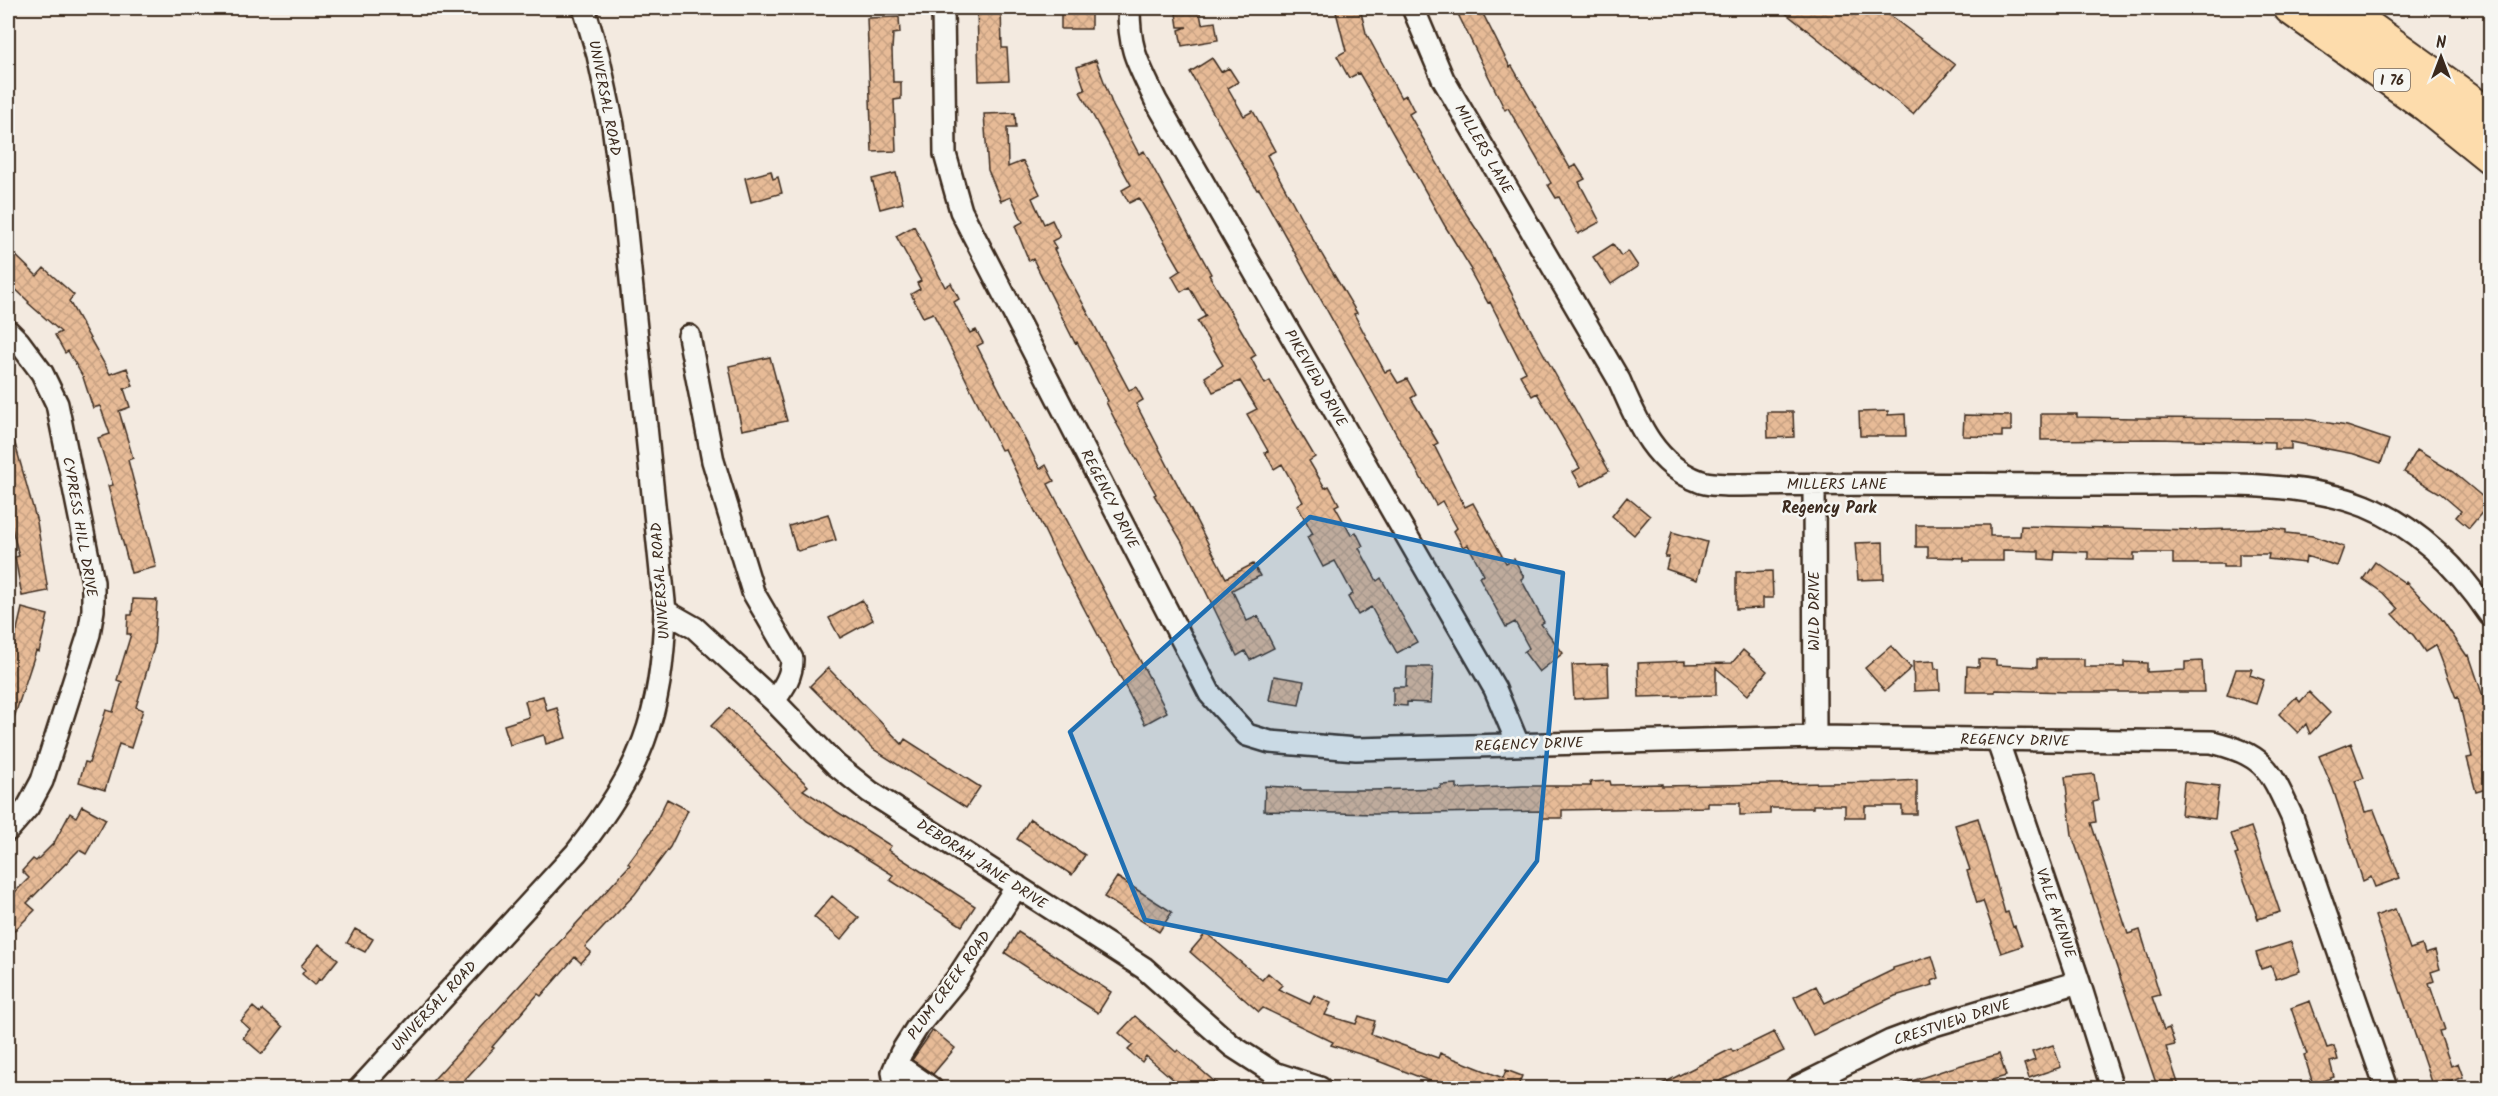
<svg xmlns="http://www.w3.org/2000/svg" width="2498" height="1096" font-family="Kalam,sans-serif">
	<defs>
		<pattern id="building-cross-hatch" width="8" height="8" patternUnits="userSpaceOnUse" patternTransform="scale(1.5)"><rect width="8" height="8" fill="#e7bb97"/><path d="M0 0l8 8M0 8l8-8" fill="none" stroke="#c7a182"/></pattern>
	</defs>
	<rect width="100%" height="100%" fill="#f3eae0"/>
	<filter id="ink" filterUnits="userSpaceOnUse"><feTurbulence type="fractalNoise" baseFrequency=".0167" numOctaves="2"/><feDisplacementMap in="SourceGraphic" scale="12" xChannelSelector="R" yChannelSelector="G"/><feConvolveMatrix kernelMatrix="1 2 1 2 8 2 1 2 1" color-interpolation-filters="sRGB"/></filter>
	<g filter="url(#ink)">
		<!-- building -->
		<path fill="url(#building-cross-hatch)" stroke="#3b2a1e" stroke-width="1.5" d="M977,8H1001L1002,48H1007L1009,80L979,81Z
			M1070,8H1091V29H1061V12H1070Z
			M1199,8L1202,24L1215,22L1218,40L1182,46L1179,30L1187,27H1178L1176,13Z
			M1335,8H1360L1366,33L1385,68L1401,98L1406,95L1414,111L1409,114L1467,215L1484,241L1541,349L1585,427L1609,471L1588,483L1581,486L1573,472L1580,468L1537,393L1532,396L1520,375L1526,372L1490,302L1488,303L1470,271L1472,270L1445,226L1359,73L1349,78L1337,56L1346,51Z
			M1455,8H1480L1510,67L1512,66L1570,168L1576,165L1585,179L1579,182L1600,222L1578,234L1559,197L1556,198L1548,185L1551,183L1508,108L1505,110Z
			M1779,8H1880L1955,65L1913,114Z
			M899,17L900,33L893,34L892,49L893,82H901V99L894,100L896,151L872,152L867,18Z
			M1212,58L1221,72L1229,68L1238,82L1228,88L1244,116L1253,111L1262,127L1275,151L1267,155L1312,238L1357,313L1354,314L1385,372L1390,370L1398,383L1407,379L1416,395L1411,398L1438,443L1434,445L1465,507L1473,503L1506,563L1514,559L1524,577L1521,579L1544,622L1541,624L1563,653L1539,672L1524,652L1529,648L1515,622L1506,627L1479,577L1484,575L1468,545L1463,547L1454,531L1457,528L1442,501L1436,505L1259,189L1257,190L1190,72Z
			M1096,60L1113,106L1139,154L1144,151L1211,274L1209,275L1256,355L1251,358L1265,384L1270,381L1300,432L1315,457L1309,461L1325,488L1329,486L1339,504L1335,506L1351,535L1356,532L1363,546L1359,548L1377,581L1381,578L1417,642L1397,653L1371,607L1358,615L1348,597L1353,594L1335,561L1323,567L1307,537L1313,534L1297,505L1303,502L1282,464L1274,469L1265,452L1268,451L1247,414L1257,409L1240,381L1213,392L1205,377L1223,365L1197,321L1206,316L1189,287L1181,292L1172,276L1181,270L1139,198L1129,203L1122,190L1131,185L1080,92L1085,90L1077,67Z
			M1015,113L1016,128H1007L1008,167L1023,161L1028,170L1040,194L1032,198L1044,224L1052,220L1060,237L1052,241L1056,248L1054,249L1129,390L1136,387L1143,400L1136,404L1226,578L1253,564L1260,576L1232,590L1247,621L1258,616L1274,648L1250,660L1245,651L1237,656L1181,540L1154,495L1156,494L1118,426L1106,402L1108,401L1077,342L1075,343L1033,259L1029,261L1015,226L1023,222L1011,197L1001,201L988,170L984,114Z
			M771,171L773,179L778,177L782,193L751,202L745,178Z
			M896,173L903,203L880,209L872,179Z
			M914,226L945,287L951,283L959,299L954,302L970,333L976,330L983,343L977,346L1040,469L1046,465L1054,481L1048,484L1167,712L1145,724L1059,561L1005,449L1001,450L933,313L923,317L911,294L920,289L917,283L921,281L896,236Z
			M1613,244L1621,256L1628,251L1638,266L1611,284L1593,257Z
			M8,248L37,276L44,268L74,295L69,301L110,374L127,368L133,386L124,389L130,407L119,411L133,458L128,460L156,567L131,573L108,486L113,485L98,438L110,434L100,406L93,408L83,377L68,351L65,353L55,335L61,332L28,303L29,302L8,282Z
			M770,357L787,421L742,430L729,366Z
			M1888,411V415L1905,414L1906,436H1860L1859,412Z
			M1767,412H1793L1794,437L1768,438Z
			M2041,414H2077V417L2137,418L2305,419L2347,426L2389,440L2381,463L2354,454L2291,442V449H2274V442L2157,439L2041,440Z
			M1964,415L2011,416V431H2002V437L1963,436Z
			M8,433H12L37,522L48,591L22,596L15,557L19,556L8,513Z
			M2417,450L2453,472L2490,503L2469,528L2456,517L2461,511L2440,493L2404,472Z
			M1627,497L1650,516L1634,535L1612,516Z
			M828,514L836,540L798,551L796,549L789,526Z
			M1916,525H1990V536H2020L2021,526L2196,530L2272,528L2286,530V533L2313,536L2344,547L2337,566L2306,556L2305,563L2268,559L2269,554H2239V567H2223V564H2173V553H2134V560L2088,559V552L2055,551L2054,560L2039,559V551L2003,550V561H1964V558L1928,557V547H1916Z
			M1672,532L1707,542L1697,580L1666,569L1669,557H1665Z
			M1883,542L1884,579L1858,580L1855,543Z
			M2375,562L2405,583L2406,582L2441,618L2467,656L2469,655L2490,717V788L2476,792L2467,758L2472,757L2458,697L2456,698L2436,645L2425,652L2414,636L2393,614L2398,609L2383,593L2363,579Z
			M1772,571L1773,598H1763V608L1736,609V572Z
			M133,599L157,600L154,647L136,707L143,710L131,748L119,744L105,790L79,782L85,762L89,763L106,710L113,712L122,682L117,680L131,634H127L128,615H132Z
			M862,600L873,620L840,638L829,618Z
			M22,608L48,615L39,652L36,651L10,730L8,729V668Z
			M1891,646L1911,668L1885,691L1865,668Z
			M1743,650L1767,671L1748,695L1716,668V695L1639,697L1638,663L1685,661V664L1732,663Z
			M1979,659L1996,660V665L2037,667V659H2084V667H2124V662L2147,663V672L2185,670V662L2202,661L2204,692H2068L1995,690V692H1966L1967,666L1979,667Z
			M1934,661L1935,669H1939L1940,690L1914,691L1913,662Z
			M1608,664L1609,697L1574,699L1572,665Z
			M1407,667H1433L1431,703L1407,702V706L1393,705V687H1406Z
			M828,668L902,744L905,739L980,787L966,808L873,749L810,686Z
			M2236,669H2252L2250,675L2264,680L2256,704L2227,695Z
			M1274,676L1304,681L1299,705L1269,700Z
			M2309,692L2330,713L2310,734L2306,724L2298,733L2279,714L2296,697L2300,702Z
			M543,696L547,711L557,708L566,738L546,744L544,735L510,745L504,725L529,717L525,701Z
			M729,708L808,786L803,790L891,846L888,850L975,906L962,926L890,880L893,875L807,821L711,726Z
			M2351,743L2364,778L2355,781L2365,812L2374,810L2400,878L2375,887L2371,877L2363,881L2333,789L2319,756Z
			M2094,774L2098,801L2093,802L2096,822L2091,823L2128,934L2140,930L2160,995L2152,997L2164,1030L2169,1028L2175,1045L2166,1047L2180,1089H2158L2072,835L2065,777Z
			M1917,780V814H1902V806H1865V817H1845V805H1813V808H1770V814L1740,815V803H1708V807L1562,810V818H1542V811L1374,814L1264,811L1265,786L1300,788V790H1373L1441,788V785L1457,784V789L1523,786H1591L1590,782L1610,781L1611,785L1662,784V786L1885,782Z
			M2184,782L2219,786L2215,819L2181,815Z
			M667,799L688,810L670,847L635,894L585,947L591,952L581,963L575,957L541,996L538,994L492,1047L494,1048L456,1089H425L630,865L628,863L651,832Z
			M82,806L106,819L86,854L79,850L27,903L35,910L8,937V899L29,878L22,871L33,859L36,861L54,843L70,813L76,817Z
			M1978,818L2005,913L2008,912L2013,927L2015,926L2022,946L2001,953L1983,901L1977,903L1967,871L1970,870L1955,825Z
			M1030,819L1085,855L1072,875L1017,839Z
			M2251,827L2280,912L2258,919L2235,855L2238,854L2231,834Z
			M1117,877L1172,912L1159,932L1104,897Z
			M832,896L859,918L841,940L814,917Z
			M2395,909L2410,949L2422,945L2425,954L2435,951L2440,969L2431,972L2434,981L2429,983L2445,1030L2439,1031L2451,1066L2458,1063L2463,1077L2433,1088L2375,916Z
			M355,929L373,939L365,952L347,943Z
			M1018,932L1111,992L1098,1013L1005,953Z
			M1206,933L1262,980L1268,973L1282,985L1278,989L1310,1004L1314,995L1331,1003L1325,1015L1356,1024L1359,1016L1375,1021L1371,1034L1438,1058L1440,1053L1503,1078L1506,1070L1522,1076L1519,1083L1527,1086V1089H1450L1378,1061L1379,1060L1331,1045L1333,1042L1263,1008L1259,1012L1190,952Z
			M2291,942L2300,971L2276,979L2271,966L2261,969L2256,953Z
			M319,944L338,959L321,980L319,979L315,985L302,974L305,970L301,966Z
			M1932,956L1939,978L1932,981L1933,985L1895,996L1813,1035L1794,997L1816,986L1825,1003L1893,970V968Z
			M2310,1001L2327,1048L2334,1046L2338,1060L2330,1062L2334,1077L2313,1084L2304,1055L2307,1054L2291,1008Z
			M253,1007L260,1013L263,1010L283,1027L262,1054L243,1038L250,1029L241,1021Z
			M1135,1016L1176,1052L1178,1050L1223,1089H1167L1174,1080L1146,1056L1142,1062L1128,1050L1133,1045L1119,1033Z
			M933,1030L955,1048L933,1074L912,1060Z
			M1774,1032L1784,1051L1763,1061L1703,1089H1652L1731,1049L1733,1052Z
			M2053,1045L2061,1067L2029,1078L2024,1064L2035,1060L2032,1052Z
			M1999,1054L2006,1076L1962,1089H1897V1086L1948,1069Z"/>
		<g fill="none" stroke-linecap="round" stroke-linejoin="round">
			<!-- minor casing -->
			<g stroke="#3b2a1e" stroke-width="26">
				<path id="minor" d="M943,8L945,154L961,211L1210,694L1247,735L1270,742L1356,749L1815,737L2212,742C2266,755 2270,770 2292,817L2386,1088
					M1129,8C1129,51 1138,63 1156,101L1495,689L1518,744
					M1413,8L1443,79L1619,380C1637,421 1654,464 1699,481C1707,485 1718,484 1727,485C1854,483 1981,485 2109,485C2188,486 2292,477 2365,506C2417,527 2459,569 2490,615
					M8,331L19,342L42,373L57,404L93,582V610L89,634L42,781L28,807L8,830
					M689,336L713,461L753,592L792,659C792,676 784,687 774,701
					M1814,484L1815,737
					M665,611L695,628L774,701L836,765L870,792L1144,968L1232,1046L1274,1073L1320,1088
					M1997,739L2079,982L2112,1088
					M896,1064L931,1088
					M360,1088L576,853C641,770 662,717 665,611L623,202L613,125L598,55L584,8
					M896,1088L893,1072L901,1053L918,1026L956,980L1017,886
					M1796,1088L1891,1041L1934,1025L2079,982"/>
			</g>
			<!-- highway casing -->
			<g stroke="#3b2a1e" stroke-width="36">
				<path id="highway" d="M2290,8L2427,106L2490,157
					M2342,8L2467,98L2490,118"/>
			</g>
			<!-- minor -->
			<use href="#minor" stroke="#f6f6f2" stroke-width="21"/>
			<!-- highway -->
			<use href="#highway" stroke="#fddcac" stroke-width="32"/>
		</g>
	</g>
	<!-- marked area -->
	<path fill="#1f6fb2" fill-opacity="0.2" stroke="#1f6fb2" stroke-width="4.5" stroke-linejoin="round" d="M1310,517L1563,573L1537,861L1448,981L1145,920L1070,732Z"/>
	<g text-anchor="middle" stroke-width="5" stroke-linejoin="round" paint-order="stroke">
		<!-- shield labels -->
		<rect fill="#f6f6f2" stroke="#73675e" stroke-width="1.5" x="2374" y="69" width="36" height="22" rx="4.5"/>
		<g font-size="14" font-weight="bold" fill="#3b2a1e">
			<text x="2392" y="85">I 76</text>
		</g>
		<!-- street labels -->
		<g font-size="15" fill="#3b2a1e" stroke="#f6f6f2">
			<text transform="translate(605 98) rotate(79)" y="5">UNIVERSAL ROAD</text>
			<text transform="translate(1484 149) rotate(60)" y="5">MILLERS LANE</text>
			<text transform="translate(1316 378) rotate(60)" y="5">PIKEVIEW DRIVE</text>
			<text x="1837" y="489">MILLERS LANE</text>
			<text transform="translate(1110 499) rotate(63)" y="5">REGENCY DRIVE</text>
			<text transform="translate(80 527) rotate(80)" y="5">CYPRESS HILL DRIVE</text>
			<text transform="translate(660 581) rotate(-94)" y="5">UNIVERSAL ROAD</text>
			<text transform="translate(1814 611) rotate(-90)" y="5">WILD DRIVE</text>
			<text transform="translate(2015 740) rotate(1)" y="5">REGENCY DRIVE</text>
			<text transform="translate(1529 744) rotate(-2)" y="5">REGENCY DRIVE</text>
			<text transform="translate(982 864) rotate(33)" y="5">DEBORAH JANE DRIVE</text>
			<text transform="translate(2056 913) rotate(71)" y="5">VALE AVENUE</text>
			<text transform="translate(949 985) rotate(-54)" y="5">PLUM CREEK ROAD</text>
			<text transform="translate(434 1006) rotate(-47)" y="5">UNIVERSAL ROAD</text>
			<text transform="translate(1952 1022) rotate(-18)" y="5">CRESTVIEW DRIVE</text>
		</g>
		<!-- neighbourhood labels -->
		<g font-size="16" font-weight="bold" fill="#3b2a1e" stroke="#f6f6f2">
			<text x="1829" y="513">Regency Park</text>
		</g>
	</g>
	<!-- margin -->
	<rect width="2498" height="1096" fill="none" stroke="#f6f6f2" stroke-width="30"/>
	<rect x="15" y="15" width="2468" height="1066" fill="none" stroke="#3b2a1e" stroke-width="2" filter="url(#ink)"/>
	<!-- north arrow -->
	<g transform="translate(2441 57)" stroke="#f6f6f2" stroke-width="4.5" paint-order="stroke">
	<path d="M0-4.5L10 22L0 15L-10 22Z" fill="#3b2a1e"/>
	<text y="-9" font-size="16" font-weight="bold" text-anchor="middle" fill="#3b2a1e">N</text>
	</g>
</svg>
